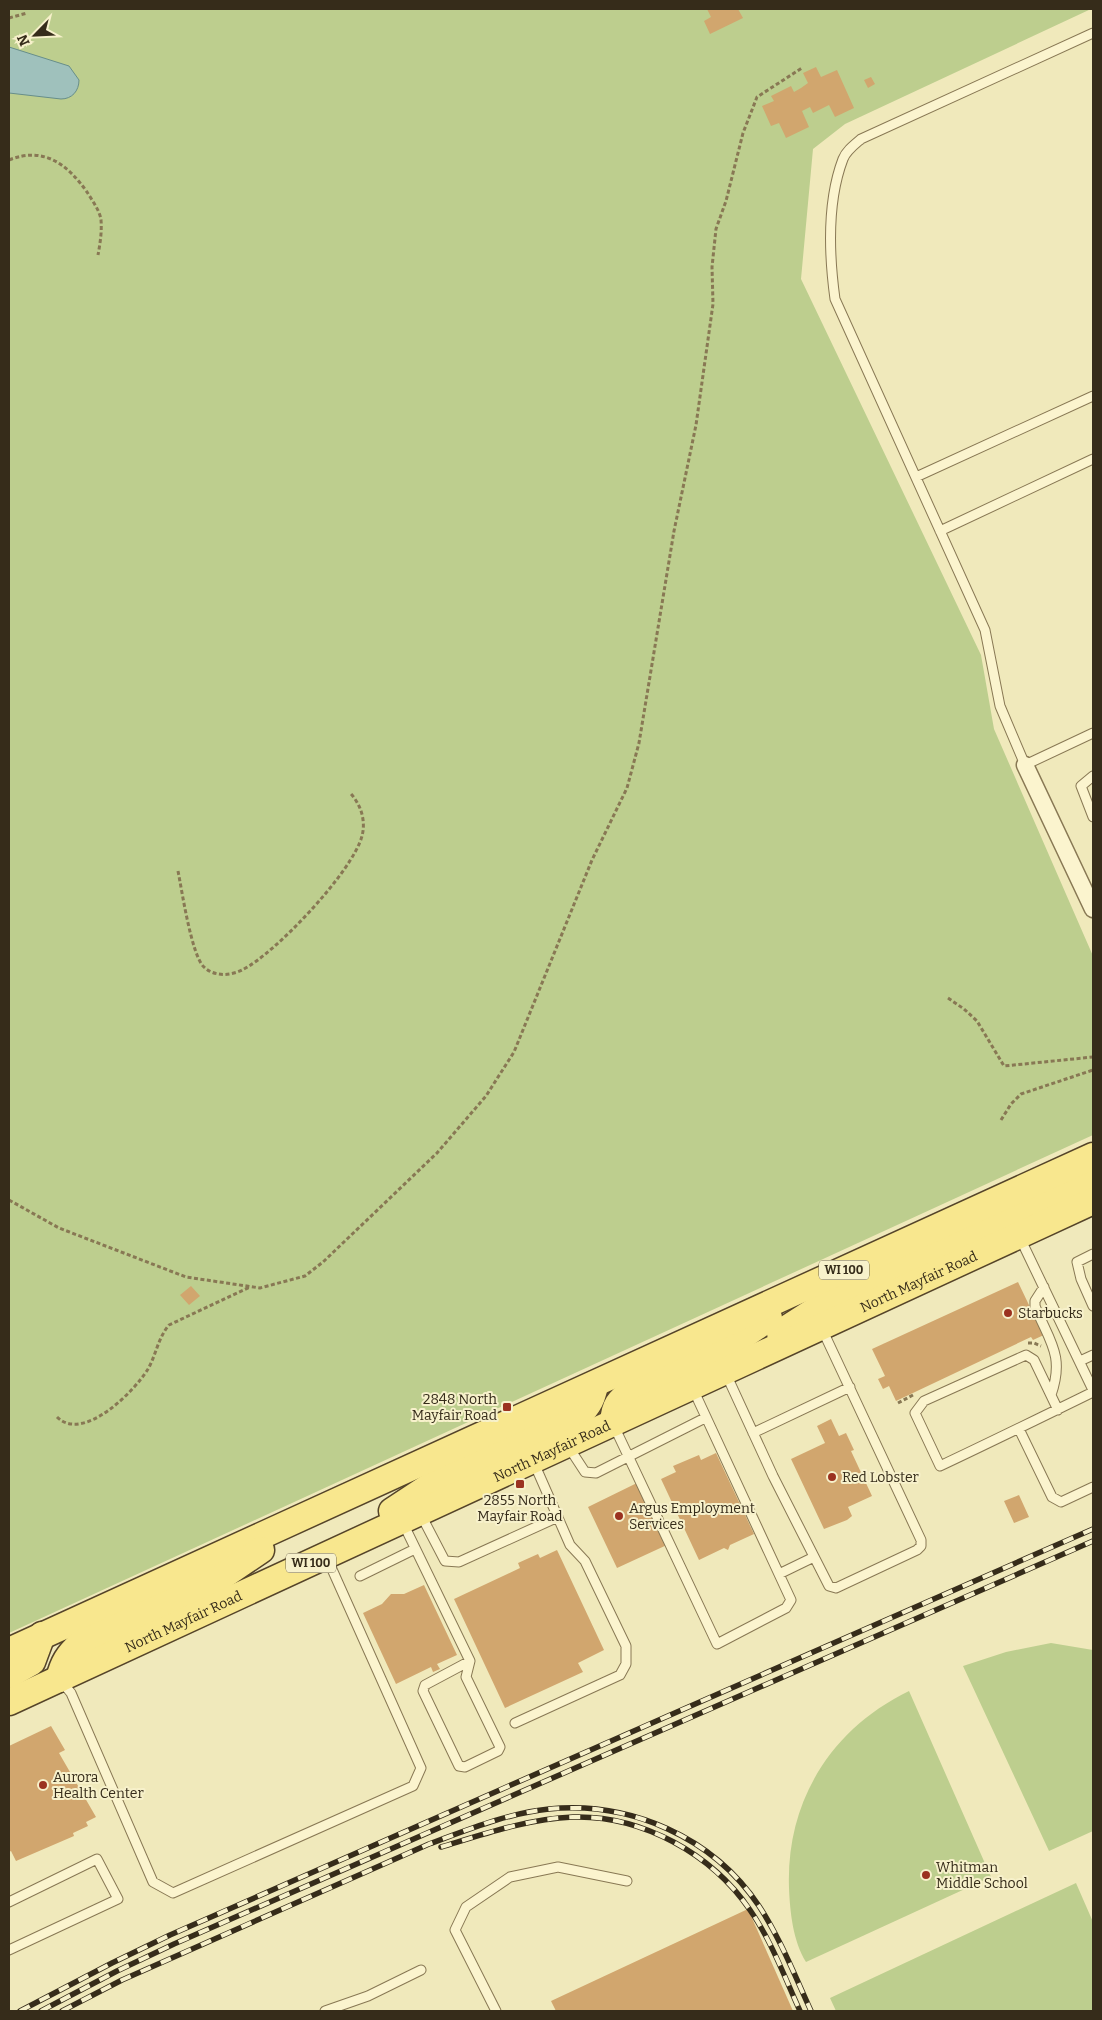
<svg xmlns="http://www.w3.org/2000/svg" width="1102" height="2020" font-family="Bitter,serif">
	<rect width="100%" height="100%" fill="#f0e9bb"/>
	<!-- green -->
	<path fill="#bdce8e" d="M9,9H1091L845,124L813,149L801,279L981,655L994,729L1093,956V1135L9,1633Z
		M1051,1643L1093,1650V1831L1049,1851L963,1666L1006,1652Z
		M909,1691L991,1877L806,1962C793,1941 790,1912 789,1888C786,1801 831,1729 909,1691Z
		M1076,1883L1093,1922V2011H836L830,1998Z"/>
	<!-- water -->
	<path fill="#9fc1bc" stroke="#678e8a" d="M9,47L69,66L79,80C79,91 72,99 61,99L9,93Z"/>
	<!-- building -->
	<path fill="#d1a66e" d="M707,9H738L743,18L710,34L704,21L711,17Z
		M816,67L821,77L837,70L854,108L835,117L829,105L813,113L810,107L802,111L809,127L786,138L779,123L771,126L762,106L774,101L771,96L791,86L794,92L801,88L808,83L803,73Z
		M871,77L875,84L868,88L864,80Z
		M1018,1282L1038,1324L1041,1323L1046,1334L1033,1340L1031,1337L896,1401L889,1386L883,1389L878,1379L885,1376L872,1349Z
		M191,1286L200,1296L189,1305L180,1295Z
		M831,1419L839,1436L846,1433L854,1450L851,1451L872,1496L848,1507L852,1516L847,1520L824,1529L791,1459L825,1443L817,1426Z
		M716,1453L754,1534L730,1545L728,1550L724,1548L699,1560L661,1479L676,1472L673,1466L699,1455L701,1460Z
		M639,1482L669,1544L617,1568L588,1507Z
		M1019,1495L1029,1517L1014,1523L1004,1501Z
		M557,1550L604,1650L578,1663L583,1672L505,1708L454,1599L520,1568L518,1563L538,1554L540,1558Z
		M424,1585L457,1655L437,1664L440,1669L433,1672L431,1667L396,1684L363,1613L382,1604L391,1594H404Z
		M51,1726L65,1750L59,1753L96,1817L86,1822L88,1826L73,1833L74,1836L16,1861L11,1851L9,1852V1746Z
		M748,1909L793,2011H556L551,2001Z"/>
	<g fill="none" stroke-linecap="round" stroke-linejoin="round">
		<!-- lane casing -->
		<g stroke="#887854" stroke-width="11">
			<path id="lane" d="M1093,33L861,139C854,145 846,151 843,159C827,201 829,255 835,299L985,630L1000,706L1025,765L1093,733
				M916,477L1093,396
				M940,531L1093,459
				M1093,776L1081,786L1093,817
				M1020,1238L1093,1390
				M1093,1254L1077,1262L1081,1279L1093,1306
				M1044,1287L1035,1301V1306C1049,1341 1065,1355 1051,1395
				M1080,1361L1093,1355
				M726,1374L773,1476L829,1586L836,1588L917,1550L921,1546V1540L822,1329
				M1058,1410L1034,1360L1026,1355L924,1401L915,1413L940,1466C991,1442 1042,1417 1093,1392
				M614,1426L717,1644L786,1608L791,1600L693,1389
				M1019,1429L1052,1497L1061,1502L1093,1487
				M753,1433L850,1387
				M568,1446L585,1472L596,1473L705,1418
				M420,1513L445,1561L459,1562L558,1517
				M403,1523L470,1661L466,1677L500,1747L498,1751L465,1767L459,1766L423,1691L425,1685L470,1661
				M779,1574L814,1557
				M360,1576L415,1549
				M61,1681L71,1693L153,1882L173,1893L413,1786L421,1768L327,1558
				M515,1723L620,1675L626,1664V1646L585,1561L570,1545L534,1463
				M9,1902L97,1859L118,1899L9,1950
				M325,2011L368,1996L421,1970
				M496,2011L455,1930L466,1907L510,1877L558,1867L627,1881"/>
		</g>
		<!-- street casing -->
		<g stroke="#887854" stroke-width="19">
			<path id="street" d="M1025,765L1093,909"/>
		</g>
		<!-- primary casing -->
		<g stroke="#554429" stroke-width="29">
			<g id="primary">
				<path d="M780,1333L839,1295L1093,1180"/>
				<path d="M613,1423C614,1406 618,1401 633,1390L706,1358L727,1347L769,1318"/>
				<path d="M392,1511L442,1478L573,1419C587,1409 592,1401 595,1385"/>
				<path d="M9,1651L1093,1156"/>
				<path d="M9,1675L32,1662L42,1635"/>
				<path d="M59,1679C63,1663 68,1655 80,1644L211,1584L261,1550"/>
				<path id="s1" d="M9,1702L1093,1201"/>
			</g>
		</g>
		<!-- path -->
		<path stroke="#887854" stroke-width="3" stroke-dasharray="4 2.5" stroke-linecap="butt" d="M9,18L27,13
			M9,160C44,146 67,164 87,192C92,200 100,211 101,220C102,232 100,244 98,255
			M178,871C182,891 191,952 203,966C213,977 230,976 242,970C275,954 353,871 362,836C366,821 361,805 351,794
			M948,998L964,1009L977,1021L1004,1066L1093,1057
			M1001,1120L1011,1104L1021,1094L1093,1070
			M9,1200L59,1228L186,1277L260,1288L305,1276L323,1262L437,1153L486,1096L514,1052L592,860L627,788L639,743L674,531L696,425L713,304L712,267L716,229L726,201L743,133L757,97L802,68
			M1028,1343H1034L1041,1346
			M898,1403L913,1395
			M57,1417C83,1443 134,1392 148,1369C156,1355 158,1338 169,1325L250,1287"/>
		<!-- lane -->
		<use href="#lane" stroke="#fbf4ce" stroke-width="9"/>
		<!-- street -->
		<use href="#street" stroke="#fbf4ce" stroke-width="16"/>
		<!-- primary -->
		<use href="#primary" stroke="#f8e78e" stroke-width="26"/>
		<!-- rail casing -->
		<g stroke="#362c1a" stroke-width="5.5">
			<path id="rail" d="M441,1847C484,1834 527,1819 573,1817C642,1815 712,1854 750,1910C771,1940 785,1978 800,2011
				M20,2011L112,1963L170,1935L1093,1529
				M41,2011L117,1971L174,1944L1093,1541
				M62,2011L122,1980L429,1844C467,1830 508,1813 549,1809C630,1801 713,1837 759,1906C780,1938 795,1976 811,2011"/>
		</g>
		<!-- rail -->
		<use href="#rail" stroke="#f7f1cb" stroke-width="4" stroke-dasharray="11" stroke-linecap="butt"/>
	</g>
	<!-- markers -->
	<g fill="#9b3220" stroke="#f7f1cb" stroke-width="2">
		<circle cx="1008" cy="1313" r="5"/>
		<rect x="502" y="1402" width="10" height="10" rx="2.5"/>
		<circle cx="832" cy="1477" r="5"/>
		<rect x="515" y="1479" width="10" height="10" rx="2.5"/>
		<circle cx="619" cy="1516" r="5"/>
		<circle cx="43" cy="1785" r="5"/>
		<circle cx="926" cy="1875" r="5"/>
	</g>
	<g text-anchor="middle" stroke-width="4" stroke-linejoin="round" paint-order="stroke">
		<!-- shield labels -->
		<g fill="#f7f1cb" stroke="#70674f" stroke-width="1">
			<rect x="819" y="1260.5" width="50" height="19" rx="4"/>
			<rect x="286" y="1553.5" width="50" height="19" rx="4"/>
		</g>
		<g font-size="12" font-weight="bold" fill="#362c1a">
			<text x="844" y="1274">WI 100</text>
			<text x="311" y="1567">WI 100</text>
		</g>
		<!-- street labels -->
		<g font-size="14" fill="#362c1a" stroke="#f7f1cb">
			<text dy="5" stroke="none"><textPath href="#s1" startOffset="1002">North Mayfair Road</textPath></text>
			<text dy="5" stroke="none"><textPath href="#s1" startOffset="598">North Mayfair Road</textPath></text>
			<text dy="5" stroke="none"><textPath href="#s1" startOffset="192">North Mayfair Road</textPath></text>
		</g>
		<!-- poi labels -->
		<g font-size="14" fill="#362c1a" stroke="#f7f1cb" text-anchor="start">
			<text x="1018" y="1318">Starbucks</text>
			<text x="497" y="1404" text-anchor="end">2848 North<tspan x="497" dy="16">Mayfair Road</tspan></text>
			<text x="842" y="1482">Red Lobster</text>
			<text x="520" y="1505" text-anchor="middle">2855 North<tspan x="520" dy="16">Mayfair Road</tspan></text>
			<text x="629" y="1513">Argus Employment<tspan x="629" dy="16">Services</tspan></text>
			<text x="53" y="1782">Aurora<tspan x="53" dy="16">Health Center</tspan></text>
			<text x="936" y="1872">Whitman<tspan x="936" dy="16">Middle School</tspan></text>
		</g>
	</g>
	<!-- border -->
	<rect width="1102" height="2020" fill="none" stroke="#362c1a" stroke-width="20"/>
	<!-- north arrow -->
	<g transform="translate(35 35) rotate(246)" stroke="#f7f1cb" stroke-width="4" paint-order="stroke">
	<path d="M0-4L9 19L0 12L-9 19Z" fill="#362c1a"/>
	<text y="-8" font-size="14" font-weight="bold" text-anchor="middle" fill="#362c1a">N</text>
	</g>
</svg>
